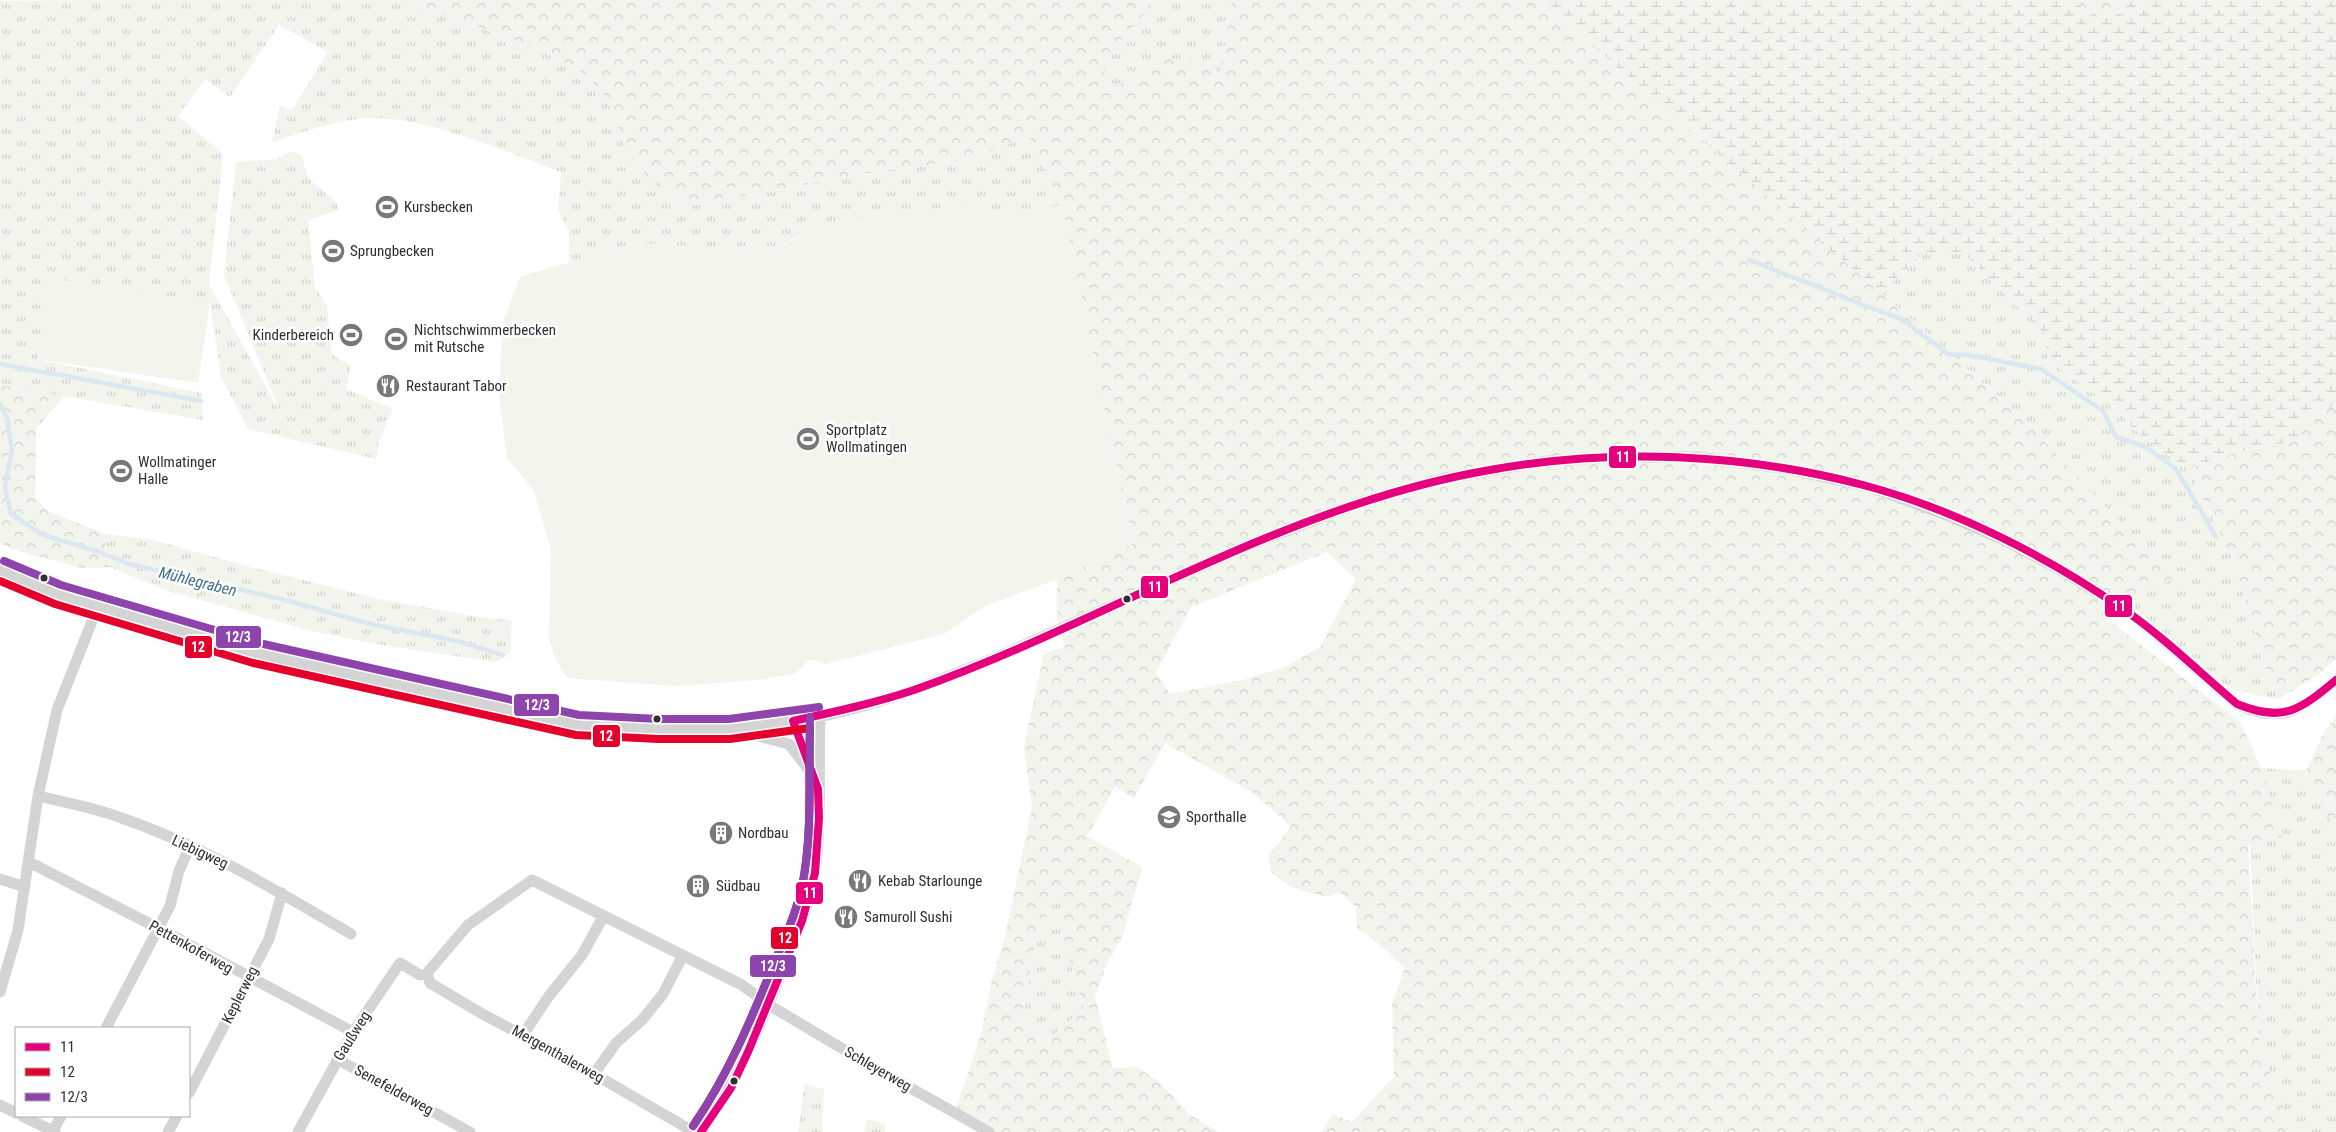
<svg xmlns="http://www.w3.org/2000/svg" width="2336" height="1132" font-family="'Roboto Condensed',sans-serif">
	<defs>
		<pattern id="grass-tufts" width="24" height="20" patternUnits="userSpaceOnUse" patternTransform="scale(1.25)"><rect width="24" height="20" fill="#f1f5ec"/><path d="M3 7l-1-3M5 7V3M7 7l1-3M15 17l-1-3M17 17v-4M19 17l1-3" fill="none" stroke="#cfd2cb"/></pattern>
		<pattern id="forest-crowns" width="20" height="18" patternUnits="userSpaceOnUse" patternTransform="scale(1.25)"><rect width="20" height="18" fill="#f1f5ec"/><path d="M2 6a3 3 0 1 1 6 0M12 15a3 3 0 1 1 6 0" fill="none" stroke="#cfd2cb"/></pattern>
		<pattern id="wetland-marsh" width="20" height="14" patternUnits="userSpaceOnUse" patternTransform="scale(1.25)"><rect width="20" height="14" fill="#f1f5ec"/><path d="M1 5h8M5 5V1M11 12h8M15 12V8" fill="none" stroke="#cfd2cb"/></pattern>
	</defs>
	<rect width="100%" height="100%" fill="#fff"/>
	<!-- grass -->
	<path fill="url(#grass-tufts)" d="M69,0L72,2L73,0H402L539,49L585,74L606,96L624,144L639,167L652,182L689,206L868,173L971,159L1029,135L1062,205L1106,413L802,234L766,255L723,248L634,243L569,262V231L558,210L561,172C508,153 430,118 375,118C340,118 305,132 272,142L280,106L292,110L328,52L279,25L230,97L205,79L178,116L223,154L209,284L282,416L224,275L236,162L277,159L290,151L301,155L309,179L335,201L339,210L308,220L315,287L327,306L332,355L351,366L346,389L393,409L379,441L376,459L248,429L221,377L210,301L37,359L201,393L203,420L0,385V1Z
		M1148,0H1232L1220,75L1205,66L1185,61L1150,64L1137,77L1113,86L1105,74V57L1146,12Z
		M1923,253H1964L2044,333L2048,360L2117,410L2141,436L2188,469L2232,556L2268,675L2279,699L2255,695L2228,687L2129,603L2173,578L2016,412L1881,293Z
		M105,534L153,540L254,568L379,599L473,616L512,621L510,653L496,662L382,645L320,633L168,591L110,567Z
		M2261,768L2306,771L2336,833V1132H2294L2259,1045L2250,845L2248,844L2281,837Z
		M1054,896L1064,913L1060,929L1084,1009L1053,1035L1021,1026L1035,945Z
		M805,1084L824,1089L822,1132H798Z
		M867,1119L885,1124V1132H864Z"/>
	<!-- forest -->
	<path fill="url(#forest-crowns)" fill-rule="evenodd" d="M402,0H1148L1146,12L1105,57V74L1113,86L1137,77L1150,64L1165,57L1205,66L1220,75L1232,0H1539L1836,252L2016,412L2174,578L2105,617L2240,722L2261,768L2282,837L2248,844L2259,1045L2294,1132H1322L1332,1114L1352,1122L1394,1077L1392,1003L1405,968L1379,944L1357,927L1356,907L1340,892L1327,897L1293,888L1272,873L1268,856L1291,826L1253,793L1165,743L1134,798L1115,787L1087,836L1142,867L1123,935L1106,966L1095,997L1113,1068L1136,1067L1157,1080L1189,1114L1219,1132H989L955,1112L981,1034L992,980L1005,937L1032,807L1024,747L1044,653L1065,647C1056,623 1055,604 1058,579L1133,543L1062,205L1029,136L971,159L868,173L689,206L652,182L639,167L624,144L606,96L585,74L539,49ZM1327,552L1356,579L1320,647L1285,667L1243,680L1170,694L1156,672L1191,607ZM1054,897L1064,913L1060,929L1084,1009L1053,1035L1021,1026L1035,945Z
		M2079,0H2127L2120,16L2086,17Z
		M0,385L64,396L36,429L35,497L48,511L105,534L110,567L82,568L21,552L0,543Z
		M2336,406V659L2319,674L2279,699L2268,675L2232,556L2188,469L2236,452L2301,440L2298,416Z
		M2336,717V833L2306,771L2323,734Z"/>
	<!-- wetland -->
	<path fill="url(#wetland-marsh)" d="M1539,0H2079L2086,17L2120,16L2127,0H2336V406L2299,416L2301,440L2236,452L2188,469L2141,436L2117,410L2048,360L2044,333L1964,253H1923L1881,293Z"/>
	<!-- garden -->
	<path fill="#f1f5ec" d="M987,202L990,215L1062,205L1133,544L1058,579L985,606L944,634L825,664L810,659L796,673L758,680L673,686L567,678L555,658L549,637L551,550L534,491L507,458L499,393L503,322L520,277L634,243L723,248L766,255L826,222Z
		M49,278L210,302L198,383L37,359Z"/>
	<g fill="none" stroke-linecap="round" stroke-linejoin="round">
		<!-- stream -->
		<path stroke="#dae8f1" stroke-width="4.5" d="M1749,260L1903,320L1948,354L1968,355L2041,369L2103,411L2116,437L2146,447L2176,469L2216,537
			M0,364L201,401
			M0,404L7,418L12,450L5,488L11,514L43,535L97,551L129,564L281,599L375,625L457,641L503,655"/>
		<!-- street -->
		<path stroke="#d4d4d4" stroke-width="11" d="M0,570L58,594L256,653L578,725L659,729H730L820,717L860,707L903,694L997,657L1244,547L1361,502L1445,478L1548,461L1609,457H1698L1788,469L1867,486L1944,514L2006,541L2059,569L2121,607L2155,633L2237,704C2282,726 2301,709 2336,680
			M793,721L809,764
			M739,731L789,744L814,777
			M38,796C64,802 91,807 116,816C199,844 276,890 351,934
			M29,862L158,928L353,1032
			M0,879L25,887
			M0,992L18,930L38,796L57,710L98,606
			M106,1028L170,906L179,871L190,846
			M523,1035L549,996L582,955L603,917
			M337,1059L470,1132
			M594,1074L616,1043L642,1020L663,994L682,957
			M189,1093L269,939L282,893
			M0,1105L16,1113
			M22,1116L55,1132
			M53,1131L61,1116
			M168,1132L177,1116
			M298,1132L353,1032L400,963L420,975
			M694,1132L594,1074L479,1012L430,983L427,973L468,925L532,880L742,985L769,1005L875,1068L989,1132
			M701,1132C738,1081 761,1024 784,966C796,936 810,905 815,872C822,821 818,768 820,717"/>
		<!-- bus-1 casing -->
		<g stroke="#fff" stroke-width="11">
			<path id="bus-1" d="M701,1132L731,1088L748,1052L802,921L815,873L819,818L818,789L793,721C834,712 875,703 914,690C1035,647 1148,586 1266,538C1339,508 1413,483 1490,470C1612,448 1742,453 1863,485C1954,509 2045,555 2123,609C2164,637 2199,672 2237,704C2284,723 2300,710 2336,680"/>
		</g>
		<!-- bus-2 casing -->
		<g stroke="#fff" stroke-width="11">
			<path id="bus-2" d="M0,581L55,604L253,663L576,735L659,739H730L810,728C808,775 812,823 805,869C801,902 787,933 774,963C751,1020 728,1075 693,1126"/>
		</g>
		<!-- bus-3 casing -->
		<g stroke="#fff" stroke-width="11">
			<path id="bus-3" d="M4,561L61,585L259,643L579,715L659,719H729L819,707
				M693,1126C728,1075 751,1020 774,963C787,933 801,902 805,869C812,819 809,767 810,717"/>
		</g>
		<!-- bus-1 -->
		<use href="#bus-1" stroke="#e5007d" stroke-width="8"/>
		<!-- bus-2 -->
		<use href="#bus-2" stroke="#e4002b" stroke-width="8"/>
		<!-- bus-3 -->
		<use href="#bus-3" stroke="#8e44ad" stroke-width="8"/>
	</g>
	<!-- icons -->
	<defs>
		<g id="stadium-disc" transform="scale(1.25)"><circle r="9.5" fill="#787878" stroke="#fff"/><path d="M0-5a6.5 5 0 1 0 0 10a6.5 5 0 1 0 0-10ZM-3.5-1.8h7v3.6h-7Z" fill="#fff"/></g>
		<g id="restaurant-disc" transform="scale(1.25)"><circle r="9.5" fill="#787878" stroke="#fff"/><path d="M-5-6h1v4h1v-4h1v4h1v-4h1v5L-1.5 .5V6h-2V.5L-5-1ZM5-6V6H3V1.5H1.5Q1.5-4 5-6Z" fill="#fff"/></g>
		<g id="school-disc" transform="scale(1.25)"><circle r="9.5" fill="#787878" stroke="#fff"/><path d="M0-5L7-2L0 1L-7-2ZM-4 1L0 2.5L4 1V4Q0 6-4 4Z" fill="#fff"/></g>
		<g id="building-disc" transform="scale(1.25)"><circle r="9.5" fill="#787878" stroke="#fff"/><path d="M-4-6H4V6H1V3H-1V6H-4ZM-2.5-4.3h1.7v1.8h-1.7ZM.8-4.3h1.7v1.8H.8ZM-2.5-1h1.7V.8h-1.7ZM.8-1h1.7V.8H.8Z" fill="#fff"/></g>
	</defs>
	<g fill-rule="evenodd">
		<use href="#stadium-disc" x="387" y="207"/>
		<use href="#stadium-disc" x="333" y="251"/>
		<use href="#stadium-disc" x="351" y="335"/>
		<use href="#stadium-disc" x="396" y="339"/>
		<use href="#restaurant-disc" x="388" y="386"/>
		<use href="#stadium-disc" x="808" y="439"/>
		<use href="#stadium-disc" x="121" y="471"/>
		<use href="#school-disc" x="1169" y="817"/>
		<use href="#building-disc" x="721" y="833"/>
		<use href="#restaurant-disc" x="860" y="881"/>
		<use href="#building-disc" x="698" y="886"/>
		<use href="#restaurant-disc" x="846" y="917"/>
	</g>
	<!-- markers -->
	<g fill="#2f2f2f" stroke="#fff" stroke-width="2">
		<circle cx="44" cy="578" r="4.5"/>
		<circle cx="1127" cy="599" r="4.5"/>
		<circle cx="657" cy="719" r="4.5"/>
		<circle cx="734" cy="1081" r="4.5"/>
	</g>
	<g text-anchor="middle" stroke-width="5" stroke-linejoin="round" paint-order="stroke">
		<!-- poi labels -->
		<g font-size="15" fill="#2f2f2f" stroke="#fff" text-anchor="start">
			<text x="404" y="212">Kursbecken</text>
			<text x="350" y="256">Sprungbecken</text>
			<text x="414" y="335">Nichtschwimmerbecken<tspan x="414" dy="17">mit Rutsche</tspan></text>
			<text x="334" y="340" text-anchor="end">Kinderbereich</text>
			<text x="406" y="391">Restaurant Tabor</text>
			<text x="826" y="435">Sportplatz<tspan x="826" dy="17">Wollmatingen</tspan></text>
			<text x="138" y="467">Wollmatinger<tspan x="138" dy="17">Halle</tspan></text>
			<text x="1186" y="822">Sporthalle</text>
			<text x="738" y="838">Nordbau</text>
			<text x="878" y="886">Kebab Starlounge</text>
			<text x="716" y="891">Südbau</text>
			<text x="864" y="922">Samuroll Sushi</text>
		</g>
		<!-- street labels -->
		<g font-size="15" fill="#2f2f2f" stroke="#fff">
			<text transform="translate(200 852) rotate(25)" y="5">Liebigweg</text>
			<text transform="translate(191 947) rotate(29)" y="5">Pettenkoferweg</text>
			<text transform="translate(240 995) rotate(-63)" y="5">Keplerweg</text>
			<text transform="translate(352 1036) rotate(-58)" y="5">Gaußweg</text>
			<text transform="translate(558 1054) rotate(29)" y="5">Mergenthalerweg</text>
			<text transform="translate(878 1069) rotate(30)" y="5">Schleyerweg</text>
			<text transform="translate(394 1090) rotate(29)" y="5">Senefelderweg</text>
		</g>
		<!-- water labels -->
		<g font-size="16" font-style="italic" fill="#3f6f8f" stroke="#fff">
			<text transform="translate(198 581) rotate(14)" y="6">Mühlegraben</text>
		</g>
	</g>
	<g stroke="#fff" stroke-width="2">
		<rect x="1608" y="445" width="29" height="24" rx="5" fill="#e5007d"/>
		<rect x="1140" y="575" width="29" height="24" rx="5" fill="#e5007d"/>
		<rect x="2104" y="594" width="29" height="24" rx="5" fill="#e5007d"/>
		<rect x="215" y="625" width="47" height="24" rx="5" fill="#8e44ad"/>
		<rect x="184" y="635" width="29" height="24" rx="5" fill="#e4002b"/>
		<rect x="513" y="693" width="47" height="24" rx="5" fill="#8e44ad"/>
		<rect x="592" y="724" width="29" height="24" rx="5" fill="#e4002b"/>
		<rect x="795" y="881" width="29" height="24" rx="5" fill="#e5007d"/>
		<rect x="770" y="926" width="29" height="24" rx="5" fill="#e4002b"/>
		<rect x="749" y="954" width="48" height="24" rx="5" fill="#8e44ad"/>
	</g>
	<g font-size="14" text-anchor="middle" font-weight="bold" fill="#fff">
		<text x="1623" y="462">11</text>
		<text x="1155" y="592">11</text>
		<text x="2119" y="611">11</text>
		<text x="238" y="642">12/3</text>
		<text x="198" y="652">12</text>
		<text x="537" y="710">12/3</text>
		<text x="606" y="741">12</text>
		<text x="810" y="898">11</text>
		<text x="785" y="943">12</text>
		<text x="773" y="971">12/3</text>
	</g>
	<!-- legend -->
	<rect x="15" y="1027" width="175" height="90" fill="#ffffff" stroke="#acacac"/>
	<rect x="25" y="1043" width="25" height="8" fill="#e5007d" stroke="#acacac"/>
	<text x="60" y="1052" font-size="15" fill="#2f2f2f">11</text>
	<rect x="25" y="1068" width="25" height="8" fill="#e4002b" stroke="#acacac"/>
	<text x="60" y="1077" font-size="15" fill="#2f2f2f">12</text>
	<rect x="25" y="1093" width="25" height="8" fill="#8e44ad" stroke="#acacac"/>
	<text x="60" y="1102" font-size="15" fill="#2f2f2f">12/3</text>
</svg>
